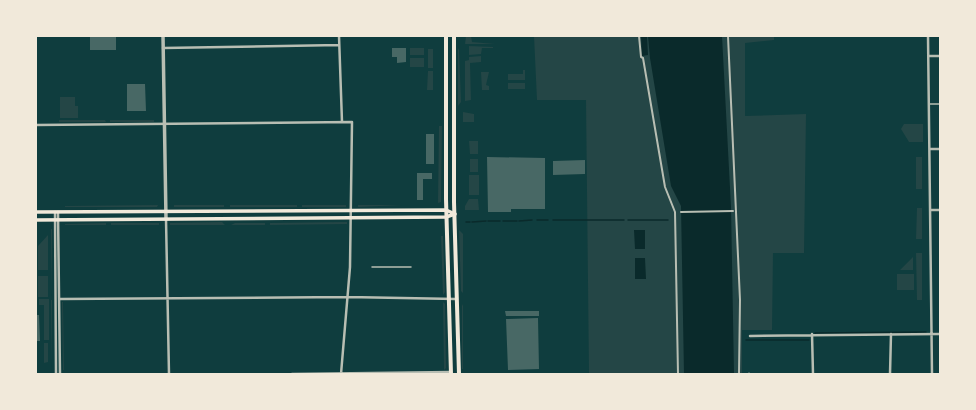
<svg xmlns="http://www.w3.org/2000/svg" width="976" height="410" font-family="'PT Serif',serif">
	<rect width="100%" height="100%" fill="#0f3d3e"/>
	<!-- green -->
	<path fill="#244646" d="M466,36H471L472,42L495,44H465Z
		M534,36H774V40L745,43V116L806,114L804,253H773L772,330H742V374H589L586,100H537Z
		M469,46L493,47V48H482L481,54L469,55Z
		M410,48H424V55H410Z
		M459,48L461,102L458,106V50Z
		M428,49H433V68H428Z
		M481,56V62L470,63L471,100L465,101V61L469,60V57Z
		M410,58H424V67H410Z
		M523,70H525V80H508V74H523Z
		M428,71H433V90H427Z
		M481,72H489L486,85L489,86V90H482Z
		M508,83H525V89H508Z
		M60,97H75V106H78V118H60Z
		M463,112L474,114V122H463Z
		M59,120H105L106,122H59Z
		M110,120H154V122H110Z
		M904,124H923V142H909L901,129Z
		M439,126H442L441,202L438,203Z
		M469,141H478V154H470Z
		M916,157H922V189H916Z
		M470,159H478V172H470Z
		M469,175H479V195H469Z
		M469,199H478L479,210H465V206Z
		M158,205L157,207H65V206Z
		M174,205H224V207H174Z
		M230,205H297V207H230Z
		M302,205H346V207H302Z
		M358,205H402L358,207Z
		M917,208H922V239H916Z
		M222,222L225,225H170V223Z
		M347,222V224L270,225V223Z
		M106,223V225H65V224Z
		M111,223H159V225H111Z
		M235,223H265V225H231Z
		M51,229H52L51,297Z
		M459,230L463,234V293L461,291Z
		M48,235V270H38V246Z
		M441,236H443L445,292L443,295Z
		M916,253H922V300H917Z
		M913,257V270H900Z
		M897,274H914V290H897Z
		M38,276H48V297H38Z
		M39,299H49V340H44V305H39Z
		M51,300H52L51,367Z
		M62,302H63L64,370H63Z
		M443,302L445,304L446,368L444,370Z
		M463,304V369H462V306Z
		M44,343H48V362L44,363Z"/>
	<!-- water -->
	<path fill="#0a2a2b" d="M641,36H647L648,55L642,56Z
		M648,36H722L731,207L734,374H684L681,206L671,186L650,58Z
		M634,230H645V249H635Z
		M635,258H645L646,279H635Z"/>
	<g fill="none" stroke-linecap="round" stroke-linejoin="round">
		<!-- stream -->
		<path stroke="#0a2a2b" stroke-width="1.5" d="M537,220H548
			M553,220H624
			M628,220H668
			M488,221H500
			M503,221H517
			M519,221L532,220
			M466,222H470
			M472,222L486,221
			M815,333L926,332
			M746,340H809"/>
	</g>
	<!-- building -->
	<path fill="#486865" d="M90,36H116V50H90Z
		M392,48H406V62L397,63V57H392Z
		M127,84H145L146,111H127Z
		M426,134H434V164H426Z
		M487,157L545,158V209H511V212H488Z
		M585,160V174L553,175V161Z
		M417,173H432V179H423V200H417Z
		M505,311H539V316H506Z
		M36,315H39L40,341H36Z
		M538,318L539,369L508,370L506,319Z"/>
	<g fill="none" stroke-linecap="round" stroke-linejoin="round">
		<!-- path -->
		<path stroke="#f1e9da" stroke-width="1" d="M749,374V373"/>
		<!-- service -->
		<path stroke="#b8beb3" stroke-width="1.5" d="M930,104H940
			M372,267H411"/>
		<!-- pedestrian -->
		<path stroke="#b8beb3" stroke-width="2" d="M639,36L641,57L643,58L665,187L675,212L678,374
			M728,36L740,300L739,374
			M681,212L733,211"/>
		<!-- minor -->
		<path stroke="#b8beb3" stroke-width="2.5" d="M339,36L342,122
			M928,36L932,374
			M163,48L339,45
			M929,56H940
			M36,125L352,122L350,267L341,374
			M930,149H940
			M931,210H940
			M55,212L56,374
			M58,212L60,374
			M166,219L169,374
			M60,299L348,297L456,299
			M812,334L813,374
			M750,336L940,334
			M292,374L451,372
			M890,374L891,334"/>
		<!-- tertiary -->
		<path stroke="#b8beb3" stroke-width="3.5" d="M163,36L166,219"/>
		<!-- secondary -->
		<path stroke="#f1e9da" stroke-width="3.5" d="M36,212L446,210L455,214
			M36,220L446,217L455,214"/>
		<!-- primary -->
		<path stroke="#f1e9da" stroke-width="4" d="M446,36V199L451,374
			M454,36V202L459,374"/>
	</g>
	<!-- border -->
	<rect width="976" height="410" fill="none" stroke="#f1e9da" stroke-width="74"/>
</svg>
